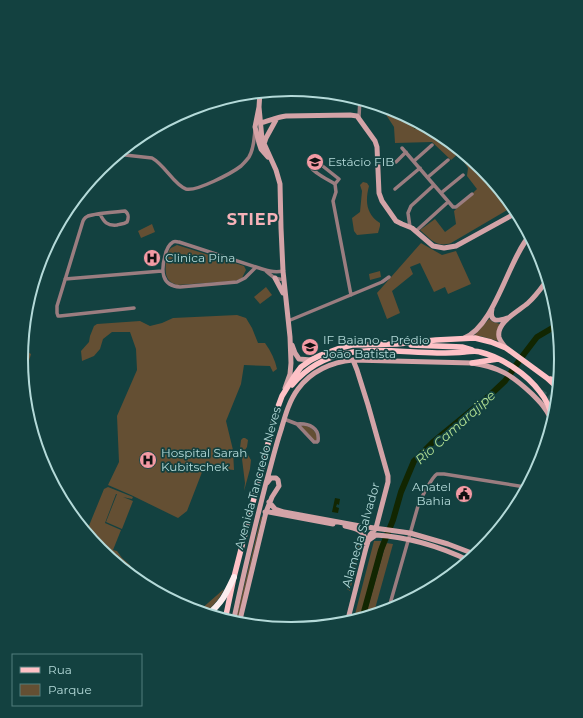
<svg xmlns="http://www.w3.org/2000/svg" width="583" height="718" font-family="Montserrat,sans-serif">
	<rect width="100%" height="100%" fill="#134140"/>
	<!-- green -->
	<path fill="#644f33" d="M379,104L395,109L442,134L483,168L500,189L498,190L509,209L451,243C436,248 431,239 420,230L435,219L445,232L456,224L454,211L477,189L467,176L468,168L458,154L451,160L432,142L395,143L394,127Z
		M363,182L367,183L369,186C365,201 366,214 380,223V226L378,233L357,235L354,231L352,218L360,212L362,191L360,185Z
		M152,224L155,232L141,238L138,231Z
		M421,243L442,255L456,251L471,284L448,294L445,287L434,292L420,263L410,267L413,274L392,291L400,313L387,319L377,293Z
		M177,245L244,266L246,270L242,278L235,281L177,285C173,283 169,282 167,277C164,272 166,252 171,248C173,247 175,246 177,245Z
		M380,271L381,277L370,280L369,274Z
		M266,287L272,295L260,304L254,297Z
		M237,315L246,318L252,328L258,343H265C271,351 275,360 277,369L273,372L270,366L244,365L241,384L226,421L233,450L234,470L204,467L187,511L178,518L131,495L108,485L119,462L117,416L137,370L136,349L130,332H112L103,339L100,349L94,356L82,361L81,351L89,342L90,336L94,326L97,324L140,321L150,326L162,323L173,318Z
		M489,319L493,322L500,324L498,329V341L480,336H474Z
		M22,348L31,354L23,382L21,359Z
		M299,425C309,425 315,429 318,438L316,441L313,440Z
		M243,438H245L248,440L247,447L245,450H242L240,448L241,440Z
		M248,455L251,460L250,469L244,491L245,483L242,459L243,456Z
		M108,487L133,497L132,499L123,497L133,501L122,529L106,522L117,494H116L105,523L121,530L113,550L117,551L122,558L130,565L134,578L100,550L86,533L104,489Z
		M261,517H262L237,624L235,623Z
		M374,541H381L360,620L353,622Z
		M357,542L361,543L350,591L347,589Z
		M386,543L393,544L373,616L365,618Z
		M224,589C219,600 212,607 203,614L197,611L200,610Z"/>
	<!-- water -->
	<path fill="#122601" d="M396,109L427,126L424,129H415L397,112Z
		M335,498L340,499L339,505L337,504L336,507L339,508L338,513L332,512Z"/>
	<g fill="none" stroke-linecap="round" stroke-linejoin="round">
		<!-- river -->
		<path stroke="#122601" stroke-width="6" d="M362,619L381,550L393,520L401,492L414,461L433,442L489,396L505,381L524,354L537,337L559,324"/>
		<!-- secondary-tunnel -->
		<path stroke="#2b5857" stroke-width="5" stroke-dasharray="5 2.5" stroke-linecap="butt" d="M543,448L557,409"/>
		<!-- primary-tunnel -->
		<path stroke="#2b5857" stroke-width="5.5" stroke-dasharray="5.5 3" stroke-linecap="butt" d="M541,392L552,399L558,398"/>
		<!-- street -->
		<path stroke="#9b7d80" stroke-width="3.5" d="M359,117L360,98
			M152,128C168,125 178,124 188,109
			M402,148L453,207H456L472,194
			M116,154L152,158C165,165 174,185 186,189C196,192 232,173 241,166C244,163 247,160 249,157C254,149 254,139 255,130
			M414,161L432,145
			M396,162L406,152
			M428,177L448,160
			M335,184L339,179L315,160L313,158L310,160L308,163C311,172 327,179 335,184L336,192L333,201L351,295
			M395,189L420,168
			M441,193L463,175
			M498,193L502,191
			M512,208L515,207
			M100,214C104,222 107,226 117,225C121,224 124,224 127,222C129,217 129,214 125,211C115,212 96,213 88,216C84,218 85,218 83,221L57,306V313L58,316H60L134,308
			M410,227L408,213L411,206L434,185
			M416,231L448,202
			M256,267L245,278L237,282L180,287C161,286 161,270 165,256C166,251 168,245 173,242C175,241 177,242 179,242L256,267C265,270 273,273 283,271
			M266,271C272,276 275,280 283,279
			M65,279L162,271
			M288,321L382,282L389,277
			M26,333L32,297L44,250
			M284,419L297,424
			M297,424C309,423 320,428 318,441L317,442H314Z
			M388,611L418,506C420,500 432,477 437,474C439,474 442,474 444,474L525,487"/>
		<!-- secondary -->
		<path stroke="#d3a3a7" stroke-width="5" d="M260,92L259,107L255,127L259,143L261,149L268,157
			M259,107L262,139L276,170L280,184L281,228L283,271L290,337L291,363L290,374L285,388
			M260,123C269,121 277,117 286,116L350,115L357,116L375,141L377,147L379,193L382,201L396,221L402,224L412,228L433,246L444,248L456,246L518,212
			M264,144L266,138L277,118
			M275,278L283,293
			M492,309C489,323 498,321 507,318
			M464,338C495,326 508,260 530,235
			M292,345L295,353L299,359L311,360
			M506,348C503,344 500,341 499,337C496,322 519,311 528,303C536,296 542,287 548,279
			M269,502L275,509L284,512L360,526L410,533L448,544L477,555
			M265,512H269L333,524
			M513,513L543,448
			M345,526C356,528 365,531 366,543
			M369,540L376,535C408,537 441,547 470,561
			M233,623C243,576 254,530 266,483C271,466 275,448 281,430C285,416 289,401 298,389C311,371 332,362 353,360L472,363C499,367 512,375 532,394C540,402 546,408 551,419
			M347,623L366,548L370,535L376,528L388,482V476L368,405L357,370L353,360
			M239,624L266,512L272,497L279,486L278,480L276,478H271L267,483"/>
		<!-- primary -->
		<path stroke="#fec1c6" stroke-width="5.5" d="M411,345L462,347L472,350
			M472,363L498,359
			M550,379L560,382
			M292,385C331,339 384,352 437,353C446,353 455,353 465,352C469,352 475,350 480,352C501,357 527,374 540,392C547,400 551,411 554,422
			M225,620L234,577L276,412L282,396L295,375L301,367L311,360L321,355L340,348L352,345L397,344L436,340L475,338L491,342L506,348L547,378L559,389"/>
		<!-- highway -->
		<path stroke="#fcedee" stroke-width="6" d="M207,615C222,603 226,594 234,577
			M232,622L233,620"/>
	</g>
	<!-- icons -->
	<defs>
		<g id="university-disc" transform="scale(0.9)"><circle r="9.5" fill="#f49aa4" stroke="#134140"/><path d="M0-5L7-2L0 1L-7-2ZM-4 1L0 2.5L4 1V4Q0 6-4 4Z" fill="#111"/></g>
		<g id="hospital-disc" transform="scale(0.9)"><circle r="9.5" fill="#f49aa4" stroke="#134140"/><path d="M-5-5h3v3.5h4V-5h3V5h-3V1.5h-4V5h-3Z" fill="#111"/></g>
		<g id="civic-disc" transform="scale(0.9)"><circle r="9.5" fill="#f49aa4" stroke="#134140"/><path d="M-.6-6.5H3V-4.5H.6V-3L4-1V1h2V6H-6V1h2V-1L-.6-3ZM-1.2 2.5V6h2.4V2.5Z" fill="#111"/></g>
	</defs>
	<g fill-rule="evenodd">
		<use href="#university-disc" x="315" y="162"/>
		<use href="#hospital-disc" x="152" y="258"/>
		<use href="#university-disc" x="310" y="347"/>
		<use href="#hospital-disc" x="148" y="460"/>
		<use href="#civic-disc" x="464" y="494"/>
	</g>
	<g text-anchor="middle" stroke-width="3.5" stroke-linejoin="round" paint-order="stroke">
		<!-- poi labels -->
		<g font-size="12" fill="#b4dad9" stroke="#134140" text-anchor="start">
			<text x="328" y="166">Estácio FIB</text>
			<text x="165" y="262">Clinica Pina</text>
			<text x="323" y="344">IF Baiano - Prédio<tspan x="323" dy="14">João Batista</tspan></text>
			<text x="161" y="457">Hospital Sarah<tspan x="161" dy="14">Kubitschek</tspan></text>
			<text x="451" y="491" text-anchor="end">Anatel<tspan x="451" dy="14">Bahia</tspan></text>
		</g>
		<!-- street labels -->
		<g font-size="12" fill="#b4dad9" stroke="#134140">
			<text transform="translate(258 478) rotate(-75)" y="4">Avenida Tancredo Neves</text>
			<text transform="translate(361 535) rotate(-74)" y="4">Alameda Salvador</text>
		</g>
		<!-- water labels -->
		<g font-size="13" font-style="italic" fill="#b4e294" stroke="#134140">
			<text transform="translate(455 427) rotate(-42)" y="5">Rio Camarajipe</text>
		</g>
		<!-- district labels -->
		<g font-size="16" font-weight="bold" letter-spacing="1" fill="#f6b2b8" stroke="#134140">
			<text x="253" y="225">STIEP</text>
		</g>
	</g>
	<!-- crop -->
	<path d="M0 0H583V718H0ZM28 359a263 263 0 1 1 526 0a263 263 0 1 1-526 0Z" fill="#134140" fill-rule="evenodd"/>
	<path fill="none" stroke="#b4dad9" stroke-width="2" d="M28 359a263 263 0 1 1 526 0a263 263 0 1 1-526 0Z"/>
	<!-- legend -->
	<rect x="12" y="654" width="130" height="52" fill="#134140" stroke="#537e7d"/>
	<rect x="20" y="667" width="20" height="6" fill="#fec1c6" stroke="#537e7d"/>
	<text x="48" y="674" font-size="12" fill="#b4dad9">Rua</text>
	<rect x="20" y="684" width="20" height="12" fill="#644f33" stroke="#537e7d"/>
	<text x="48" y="694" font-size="12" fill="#b4dad9">Parque</text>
</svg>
